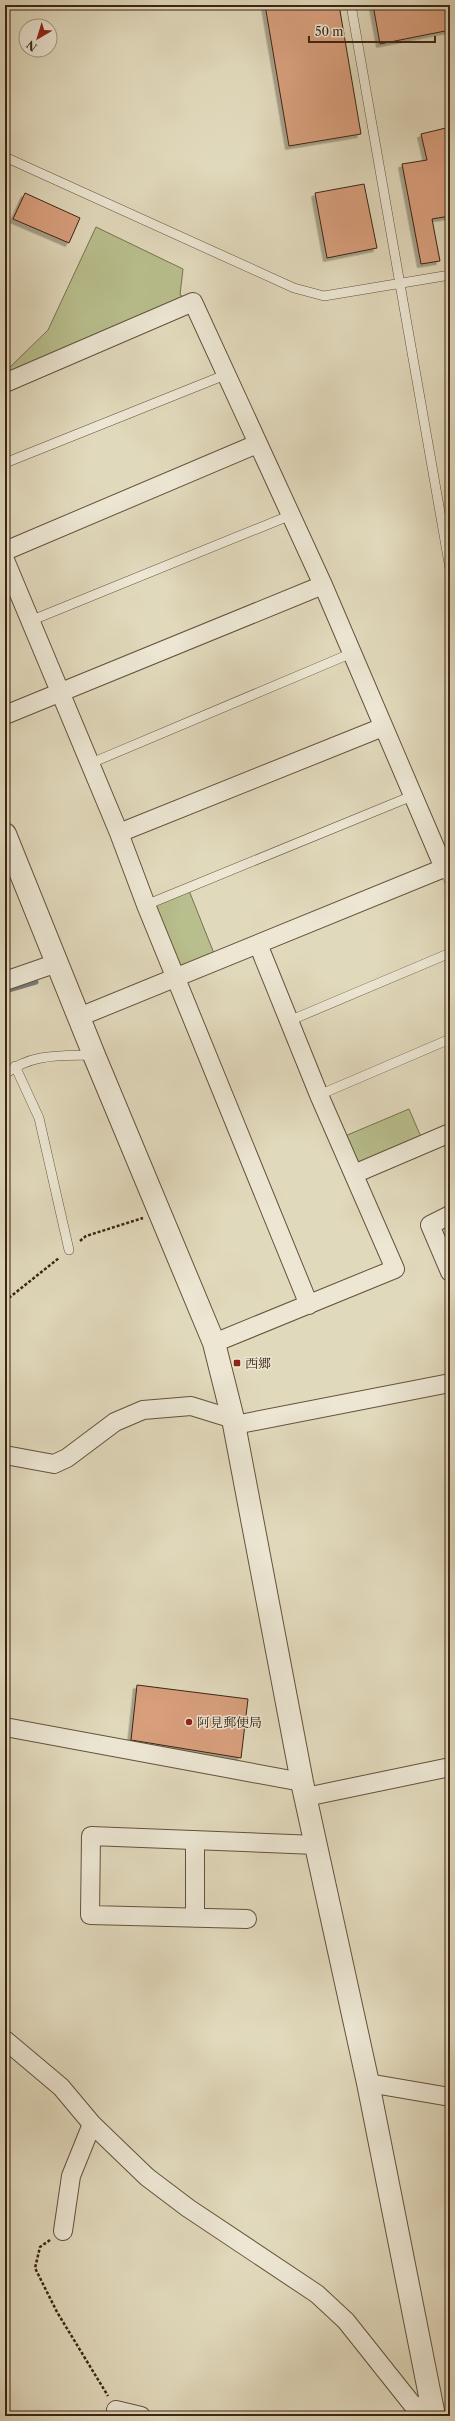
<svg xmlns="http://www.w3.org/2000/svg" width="455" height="2421" font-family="'Libre Caslon Text','Noto Serif JP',serif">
	<defs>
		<filter id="shadow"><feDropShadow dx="-3.5" dy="3.5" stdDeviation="0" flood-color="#0004"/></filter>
	</defs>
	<rect width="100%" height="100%" fill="#e1d9bc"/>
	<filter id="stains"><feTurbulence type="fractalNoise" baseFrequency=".005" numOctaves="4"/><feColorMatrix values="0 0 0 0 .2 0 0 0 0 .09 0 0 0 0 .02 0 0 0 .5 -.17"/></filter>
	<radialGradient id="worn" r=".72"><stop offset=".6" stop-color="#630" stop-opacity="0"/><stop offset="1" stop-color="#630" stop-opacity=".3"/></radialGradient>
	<!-- green -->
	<path fill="#b8be8d" stroke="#797250" d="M96,227L183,269L180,295L191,301L12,378L7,370L48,330Z
		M188,888L217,961L176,978L146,905Z
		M409,1109L424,1144L354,1174L338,1139Z"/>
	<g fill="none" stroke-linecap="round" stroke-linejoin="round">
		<!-- stream -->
		<path stroke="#747d78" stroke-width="5" d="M5,991L36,982"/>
	</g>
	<!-- building -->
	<path fill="#d89f7d" stroke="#3a2512" filter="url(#shadow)" d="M265,5H339L361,134L289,146Z
		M373,5H450V30L380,44Z
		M450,127V216L432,219L440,261L421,264L402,164L427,160L421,134Z
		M364,184L377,248L327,258L315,193Z
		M25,193L80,218L69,243L13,219Z
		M137,1685L248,1699L241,1758L131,1740Z"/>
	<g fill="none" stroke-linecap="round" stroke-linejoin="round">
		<!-- service casing -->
		<g stroke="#64523c" stroke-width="10">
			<path id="service" d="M351,5L450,569
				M5,157L294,288L324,296L450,275
				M5,463L225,375
				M30,621L291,515
				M89,764L352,653
				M444,868L450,883
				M146,905L412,796
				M289,1021L450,953
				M15,1066L39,1118L69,1250
				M5,1074C32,1053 60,1056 93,1055
				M319,1095L450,1039"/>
		</g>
		<!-- minor casing -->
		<g stroke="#64523c" stroke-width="20">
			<path id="minor" d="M5,383L193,302L323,585L444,868L79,1017
				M5,551L257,444
				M5,560L119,833L146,905L309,1305
				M5,715L323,585
				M119,833L383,727
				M5,981L57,963
				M354,1174L450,1133
				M450,1215L430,1225L450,1272
				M214,1343L395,1269L319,1095L258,944
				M235,1425L450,1383
				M5,1455L54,1464L67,1458L115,1422L143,1410L191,1406L233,1419
				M5,1727L302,1782
				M306,1797L450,1767
				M195,1918V1840
				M247,1919L90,1915L91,1836L316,1845
				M5,2040L61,2087L92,2124L147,2177L188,2208L317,2294L346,2321L412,2404L433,2411
				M368,2083L450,2097
				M63,2231L71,2176L92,2124
				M116,2410L141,2416"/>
		</g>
		<!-- tertiary casing -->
		<g stroke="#64523c" stroke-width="24">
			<path id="tertiary" d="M5,834L94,1055L214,1343L233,1419L302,1782L368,2083L434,2416"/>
		</g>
		<!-- path -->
		<path stroke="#3a2512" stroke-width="2.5" stroke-dasharray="3 2" stroke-linecap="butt" d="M80,1241L86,1236L143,1218
			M5,1301L59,1258
			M50,2240L40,2247L35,2268L57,2312L108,2396"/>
		<!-- service -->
		<use href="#service" stroke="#ece6d3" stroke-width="9"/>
		<!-- minor -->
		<use href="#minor" stroke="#ece6d3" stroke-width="18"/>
		<!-- tertiary -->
		<use href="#tertiary" stroke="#ece6d3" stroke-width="22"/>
	</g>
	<!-- markers -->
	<g fill="#8f2418" stroke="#ece6d3" stroke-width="1.5">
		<rect x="233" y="1359" width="8" height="8" rx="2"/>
		<circle cx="189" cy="1722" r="4"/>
	</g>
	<g text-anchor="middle" stroke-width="3" stroke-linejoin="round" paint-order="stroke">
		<!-- poi labels -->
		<g font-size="13" fill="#3a2512" stroke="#ece6d3" text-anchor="start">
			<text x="245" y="1368">西郷</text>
			<text x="197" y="1727">阿見郵便局</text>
		</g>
	</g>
	<!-- margin -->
	<rect width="455" height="2421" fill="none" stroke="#e1d9bc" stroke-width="20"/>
	<rect x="6" y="6" width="443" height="2409" fill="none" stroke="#3a2512" stroke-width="2"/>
	<rect x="10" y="10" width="435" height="2401" fill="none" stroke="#3a2512"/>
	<!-- north arrow -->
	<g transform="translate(38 38) rotate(218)"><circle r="19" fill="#ece6d3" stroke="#a59986"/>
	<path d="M0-3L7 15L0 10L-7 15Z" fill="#8f2418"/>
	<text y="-6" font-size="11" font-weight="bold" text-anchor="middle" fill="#3a2512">N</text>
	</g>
	<!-- scale -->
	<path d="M309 36v6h126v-6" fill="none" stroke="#3a2512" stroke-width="2"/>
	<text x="315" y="36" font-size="12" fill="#3a2512" stroke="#ece6d3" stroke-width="3" paint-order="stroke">50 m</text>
	<rect width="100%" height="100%" filter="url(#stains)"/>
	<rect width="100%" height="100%" fill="url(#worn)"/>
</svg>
